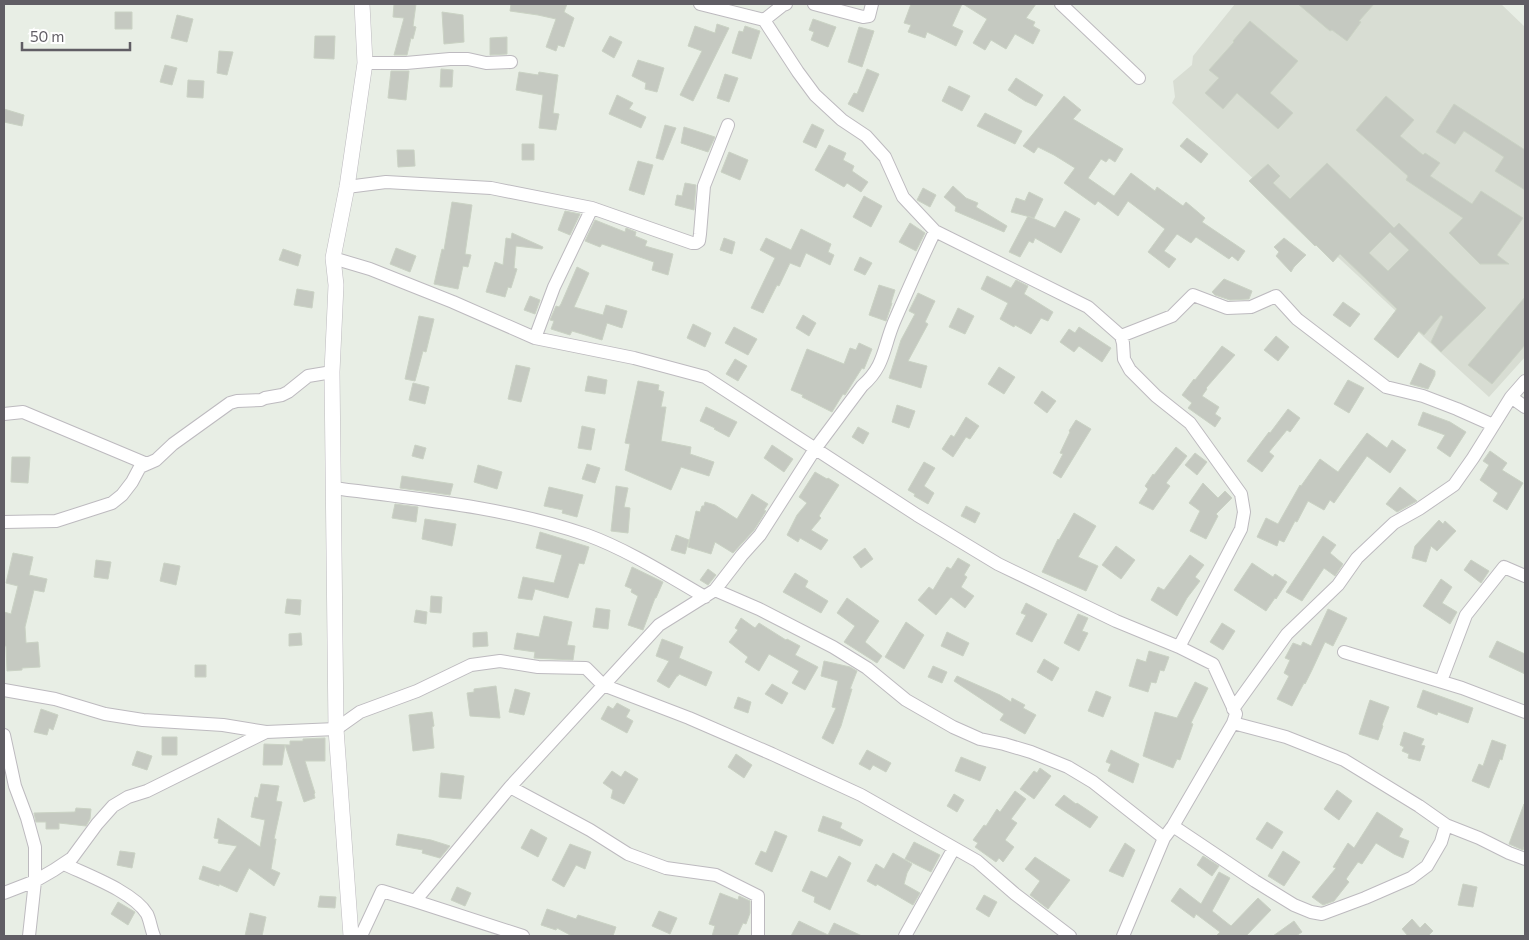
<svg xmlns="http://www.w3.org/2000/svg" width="1529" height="940" font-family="Commissioner,sans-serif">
	<rect width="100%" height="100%" fill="#e8eee5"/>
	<!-- education -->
	<path fill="#d8ddd3" d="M1235,4H1501L1525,27V357L1489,397L1441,353L1172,103L1175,97L1173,81L1192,65L1193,56Z"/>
	<!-- building -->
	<path fill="#c5c9c1" stroke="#cad2c4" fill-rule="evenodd" d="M394,4H416L413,26L416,27L413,39L411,38L407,55H394L404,18L393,17Z
		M511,4H567L564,12L574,18L564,47L558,45L556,51L546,47L556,19L538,15L510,11Z
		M911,4H962L952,26L963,31L956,46L927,32L925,38L908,32L911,25L904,23Z
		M963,4H1036L1026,18L1035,22L1033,26L1040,30L1033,44L1015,34L1006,49L991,40L985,50L973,43L987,19Z
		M1298,4H1374L1359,21L1361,22L1347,41L1332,30L1330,31Z
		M115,12H132V29H115Z
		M442,12L463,15L464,42L444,44Z
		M177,15L193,19L187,42L171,38Z
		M813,19L836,27L828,47L811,40L814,32L809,30Z
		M1250,21L1298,61L1270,93L1293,113L1278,129L1237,93L1223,109L1205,93L1219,78L1209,70L1234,42L1233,41Z
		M717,24L729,28L693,101L680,95L702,51L688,46L695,26L715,33Z
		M745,26L760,31L751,59L732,53L739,31L743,32Z
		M859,27L874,31L862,67L848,62Z
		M315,36H335L334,59L314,58Z
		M610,36L622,42L614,58L602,51Z
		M507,37V54L490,55V38Z
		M219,51L233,52L227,75L217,73Z
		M638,60L664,68L657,92L645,89L646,83L632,76Z
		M165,65L177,68L172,85L160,82Z
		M441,69L453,70L452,87H440Z
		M867,69L879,74L863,112L848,104L854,93L857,94Z
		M391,71H409L406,100L388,98Z
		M519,72L538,75L539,72L558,75L553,113L559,114L556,130L539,128L543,95L516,90Z
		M725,74L738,78L729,102L717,98Z
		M1016,78L1043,95L1036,106L1025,101L1008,90Z
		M188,80L204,81L203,98L187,97Z
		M949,86L970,96L962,111L942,101Z
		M617,95L633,103L629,109L646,117L641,128L609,114Z
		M1064,96L1081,110L1073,119L1123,149L1115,162L1109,158L1106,162L1101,159L1088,178L1114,196L1131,173L1155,191L1157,187L1183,206L1186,202L1205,218L1202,222L1245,251L1238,261L1232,256L1229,259L1196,237L1191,243L1177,234L1164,251L1176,259L1169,268L1148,252L1165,229L1128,201L1118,216L1098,201L1095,205L1064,183L1075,168L1054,155L1038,147L1034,153L1023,146Z
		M1386,96L1414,120L1400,136L1423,155L1425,153L1440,163L1430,176L1472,204L1481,191L1523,218L1497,255L1509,264H1480L1449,233L1463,218L1406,180L1408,176L1356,130Z
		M1454,104L1525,150V190L1495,171L1504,157L1464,131L1455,144L1436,132Z
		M4,109L24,115L22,126L4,122Z
		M985,113L1022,131L1015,144L977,126Z
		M812,124L824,130L816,148L803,142Z
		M665,125L676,128L663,160L656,158Z
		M684,127L715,137L708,152L681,143Z
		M1187,138L1208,154L1201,163L1180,146Z
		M522,144H534V160H522Z
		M829,145L846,153L843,160L854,166L852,171L868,182L861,192L847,183L844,187L815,170Z
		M397,150H414L415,166L398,167Z
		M729,152L748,160L740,180L721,172Z
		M638,161L653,165L644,195L629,190Z
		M1327,163L1394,228L1399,223L1486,308L1441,352L1431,342L1443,317L1441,315L1424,335L1419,331L1398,358L1374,339L1397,309L1340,254L1333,262L1316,245L1315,246L1249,181L1268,164L1280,176L1273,183L1290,199ZM1390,232L1409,250L1388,271L1369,253Z
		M685,183L696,185L694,210L675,205L677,195L682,196Z
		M953,186L966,198L978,203L976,207L1007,226L1004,232L955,211L956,207L944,197Z
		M923,188L936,195L930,207L917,200Z
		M1029,192L1043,199L1034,218L1011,212L1016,198L1025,201Z
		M864,196L882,206L871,227L853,217Z
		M452,202L472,205L465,254L471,255L468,267L463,266L458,289L434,284L442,249L444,250Z
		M565,211L580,214L570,235L558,230Z
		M1065,211L1080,219L1061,253L1035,238L1033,243L1029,241L1020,257L1009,252L1028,216L1055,228Z
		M595,220L625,232L626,228L636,232L635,236L647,241L645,246L673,254L668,275L652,270L654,262L602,244L600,247L585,241Z
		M910,223L925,233L916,251L899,242Z
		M801,229L831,244L828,252L834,255L830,265L806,253L800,267L790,263L779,286L777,285L763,313L751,308L775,258L760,250L766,238L791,250Z
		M512,233L543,247L542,249L516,246L514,268L517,269L511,288L508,287L505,297L486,292L495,262L503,265L506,238L511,239Z
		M724,238L735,242L732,254L720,250Z
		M1284,238L1306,255L1294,267L1291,272L1276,256L1279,252L1274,247Z
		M396,248L416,256L410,272L390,264Z
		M283,249L301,255L298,266L279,260Z
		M860,257L872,263L865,275L854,270Z
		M577,267L589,273L574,307L603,315L606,305L627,311L622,328L607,323L602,340L572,331L570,335L551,329L554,321L550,320L556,306L559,307L561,304Z
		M987,276L1011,288L1016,280L1028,286L1024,294L1053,312L1048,321L1041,318L1031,334L1015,325L1014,327L1000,319L1008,303L981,289Z
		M1224,279L1252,291L1249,299L1230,300L1215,295L1212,292Z
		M879,285L895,290L891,303H892L886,321L869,315Z
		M297,289L314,292L312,308L294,305Z
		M918,293L935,301L925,322L928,324L908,361L927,366L921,388L889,378L901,340L915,314L909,311Z
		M530,296L540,300L535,314L524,310Z
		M1525,297V345L1492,384L1468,365Z
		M1343,302L1360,314L1350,327L1333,315Z
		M958,308L974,316L965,334L949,327Z
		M803,315L816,323L809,336L796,328Z
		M419,316L434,319L426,352L423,351L415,381L405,379Z
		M693,324L711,333L705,347L687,338Z
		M734,327L757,339L748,355L725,343Z
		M1079,327L1111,348L1102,362L1079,346L1074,352L1060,342L1069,329L1075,333Z
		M1276,336L1289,347L1278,361L1264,350Z
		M859,343L872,349L864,369L862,368L845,395L843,394L832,412L802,397L803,395L791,390L807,349L844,364L850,348L856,350Z
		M1222,346L1235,355L1206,388L1207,389L1202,396L1219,407L1215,414L1221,418L1215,427L1188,408L1192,403L1182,395L1194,379L1195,380Z
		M735,359L747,366L738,381L726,374Z
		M1420,363L1435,371V375L1428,389L1410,384Z
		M516,365L530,368L521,402L508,399Z
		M999,367L1015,377L1004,394L988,384Z
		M588,376L607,380L605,394L585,391Z
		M1348,380L1364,388L1349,413L1334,404Z
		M638,381L659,385L658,390L664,392L661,407H666L661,441L691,447L690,454L714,462L709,476L681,467L671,490L625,470L630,444L625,443Z
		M413,383L429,387L425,404L409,400Z
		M1042,391L1056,401L1047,413L1034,403Z
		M897,405L915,411L909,428L892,422Z
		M706,407L737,422L729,437L714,429L715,428L700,421Z
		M1288,409L1300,418L1290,432L1287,430L1269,452L1274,456L1262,472L1247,461L1269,432L1270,433Z
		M1423,412L1450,422L1466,432L1450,457L1437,448L1445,435L1418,425Z
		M966,417L979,426L970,439L966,437L953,457L942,449L951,435L954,437Z
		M1076,420L1091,429L1061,478L1053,473L1063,454L1060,453L1070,432L1069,431Z
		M582,426L595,429L591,450L578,448Z
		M858,427L869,433L863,444L852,437Z
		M1367,433L1387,448L1392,440L1406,450L1390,473L1367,456L1334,503L1330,500L1324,510L1308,501L1297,522L1295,521L1284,542L1279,540L1277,546L1257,537L1266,518L1278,524L1300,485L1301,486L1320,459L1338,472Z
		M415,445L426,448L423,459L412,456Z
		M772,445L793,459L784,472L764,458Z
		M1176,447L1187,456L1166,483L1170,486L1153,510L1139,503L1148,489L1145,486L1153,474L1154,475Z
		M1490,451L1507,463L1502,470L1523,483L1507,510L1493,501L1498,493L1480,480L1489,465L1483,461Z
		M1195,453L1207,462L1197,475L1185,465Z
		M12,457H30L28,483L11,482Z
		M924,462L935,468L924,486L934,493L928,504L914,496L915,494L908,490Z
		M587,464L600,468L595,483L582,479Z
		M478,465L502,472L497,489L474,482Z
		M815,472L827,479L828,478L839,485L819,516L821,518L811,530L828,540L821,550L800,538L798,542L787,535L797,515L807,503L799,497Z
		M402,476L453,484L450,495L400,488Z
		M1203,483L1218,498L1225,491L1232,498L1216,514L1218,516L1206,539L1190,531L1200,511L1189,503Z
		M616,486L628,488L624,507L630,508L628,533L611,531Z
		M549,487L583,495L577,517L562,513L563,510L544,506Z
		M1400,487L1417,501L1397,512L1386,504Z
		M752,494L768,504L764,510L766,511L754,530L733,553L715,542L711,554L688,547L696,511L700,512L702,506H704L705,502L715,505L737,519Z
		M395,504L418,507L416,522L392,518Z
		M966,506L980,513L975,523L961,516Z
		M1074,513L1096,526L1078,557L1098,566L1086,591L1042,572L1058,539L1059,540Z
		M425,519L456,524L452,546L422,539Z
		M1439,520L1443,524L1445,521L1456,531L1437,551L1431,546L1426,562L1412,558L1415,546Z
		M540,532L589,547L584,564L579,563L568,598L535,589L532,600L518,598L523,577L554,583L562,555L536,548Z
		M676,535L689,540L685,554L671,550Z
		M1323,536L1336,545L1330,553L1343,564L1335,576L1324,568L1302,601L1286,592Z
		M1116,546L1135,560L1121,579L1102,565Z
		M865,548L873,559L861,568L853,557Z
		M13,553L33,557L29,575L47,579L44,592L34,590L25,627L26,643L38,642L40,667L22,668V670L7,671L6,646H4V612L11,614L18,586L6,583Z
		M1190,555L1204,565L1195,577L1200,581L1187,598L1177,616L1151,600L1158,587L1164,590Z
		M958,558L970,565L964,575L967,577L961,587L974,596L965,608L951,597L936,615L918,600L929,587L933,590L947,567L951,569Z
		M96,560L111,562L108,579L94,577Z
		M1471,560L1489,571L1481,583L1464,570Z
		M164,563L180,566L176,585L160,581Z
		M1252,563L1273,577L1275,574L1287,582L1276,599L1275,598L1266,611L1234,590Z
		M632,567L663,582L656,598H655L643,630L628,625L638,596L631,592L632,589L625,586Z
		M708,569L716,575L708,585L700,580Z
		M795,573L808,581L805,587L828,601L821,613L783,592Z
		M1441,579L1452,587L1442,603L1457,612L1450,624L1423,606Z
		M431,596L442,597L441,613L430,612Z
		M847,598L879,621L865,642L882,656L877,663L844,642L855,626L837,613Z
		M287,599L301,600L300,615L285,613Z
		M1026,603L1047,614L1032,642L1016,634L1026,615L1021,613Z
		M596,608L610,610L608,629L593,627Z
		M1328,609L1347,618L1333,646L1325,642L1312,670L1305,684L1304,683L1292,706L1277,699L1289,676L1284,673L1290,660L1285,658L1293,643L1301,646L1303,642L1311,646Z
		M416,610L427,612L426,624L414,622Z
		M1078,614L1088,618L1082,631L1088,633L1079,651L1064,643Z
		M544,616L572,622L567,645L575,646L573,660L534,658L535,652L514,649L517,633L539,637Z
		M741,618L755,628L759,623L786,640L787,639L800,646L795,655L818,667L805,690L792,683L799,671L769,654L759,671L745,662L748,657L729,642L738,630L735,628Z
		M906,622L924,635L904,669L885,657Z
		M1222,623L1235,631L1223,650L1210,642Z
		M487,632L488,646L473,647V633Z
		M947,632L969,643L963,656L941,646Z
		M301,633L302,645L289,646V634Z
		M662,639L683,647L679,658L712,672L706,686L679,674L678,676H677L669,688L657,681L669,661L656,656Z
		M1497,641L1525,654V674L1489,657Z
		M1149,651L1169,657L1164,671L1160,670L1156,683L1151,682L1148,692L1129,686L1137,659L1146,662Z
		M1044,659L1059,668L1052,681L1037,672Z
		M824,661L850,667L857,671L850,689H852L841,726L833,744L822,738L836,708L832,707L838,681L821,676Z
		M195,665H206V677H195Z
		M933,666L947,672L942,683L928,677Z
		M957,676L1000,695L1011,702L1012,698L1025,705L1023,708L1036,715L1025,734L1000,720L1004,714L954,681Z
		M1195,682L1208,688L1191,723L1193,724L1180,760L1177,759L1173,768L1143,756L1155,712L1177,718Z
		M772,684L788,693L782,704L765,694Z
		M496,686L500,718L470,716L467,693L474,692V689Z
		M515,689L530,693L524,715L509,712Z
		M1423,690L1473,708L1468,723L1438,712L1437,715L1417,707Z
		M1096,691L1111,697L1103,717L1088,711Z
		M738,697L751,702L748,713L734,708Z
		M1370,700L1389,707L1382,725L1383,726L1378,740L1359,734Z
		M617,703L630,710L626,717L633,721L627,733L601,719L608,706L613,709Z
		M41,709L58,715L53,730L49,728L47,735L34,732Z
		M432,712L434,726L432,727L434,748L413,751L409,715Z
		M1404,732L1424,739L1421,745L1425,746L1420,761L1408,758L1409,754L1402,751L1404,747L1400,745Z
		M162,737H177V755H162Z
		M325,738V761H305L315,793L314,794L315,798L304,802L285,745L282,765H263L264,744L290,745V741H303V739Z
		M1492,740L1506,745L1502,760L1500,759L1489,788L1472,781L1479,764L1483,766Z
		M867,750L891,763L886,772L873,765L870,770L859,764Z
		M1111,750L1139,764L1133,783L1108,771L1111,764L1106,762Z
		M137,751L152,756L147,770L132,765Z
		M736,754L752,765L744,778L728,767Z
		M961,757L986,767L980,781L955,771Z
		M1040,768L1051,776L1034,799L1020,789L1034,771L1037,773Z
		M612,771L621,777L625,771L638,779L624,804L611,798L613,790L603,783Z
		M441,773L464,776L461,799L439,797Z
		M261,784L279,786L276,801L282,802L274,839H276L271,869L280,873L274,886L249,868L237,892L219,884V886L199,879L203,866L220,872L237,846L218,843L219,839L214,838L218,818L260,847L265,820L251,817L255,797L258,798Z
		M1337,790L1352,801L1339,820L1324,809Z
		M1015,791L1026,799L1011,819L1017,823L1005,840L1014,847L1003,862L999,858L996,862L975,847L978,843L973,840L984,825L986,826L997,809L1000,812Z
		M954,794L964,800L957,812L947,806Z
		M1064,795L1076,804L1077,803L1098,817L1090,828L1055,805Z
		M1524,804L1525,844L1523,850L1509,844Z
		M76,808L91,809L90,819L86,826L59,823V829H46V822H36L34,813L75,812Z
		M1377,812L1403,829L1399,837L1409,841L1403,858L1394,854L1376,843L1362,864L1358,862L1346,879L1349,882L1334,901L1323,905L1312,897L1336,868L1333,867L1348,843L1354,848Z
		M823,816L842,823L840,828L863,840L860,846L818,831Z
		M1267,822L1283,832L1272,849L1256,839Z
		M531,829L547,838L538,857L521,848Z
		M775,831L787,836L772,872L755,864L761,851L766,853Z
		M398,834L431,840L450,846L440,858L422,853L423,850L396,845Z
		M914,842L940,855L931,872L905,859Z
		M1125,843L1135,850L1123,877L1109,871Z
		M570,844L591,852L585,869L576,865L564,887L552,880Z
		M120,851L135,853L132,868L117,865Z
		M1283,851L1300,862L1284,886L1268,876Z
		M893,853L912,864L907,873L904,884L920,893L913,905L877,884L876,886L867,881L876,864L884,869Z
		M839,856L851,863L830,910L814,902L815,897L802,891L811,871L827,878Z
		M1203,856L1219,866L1212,876L1197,865Z
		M1035,857L1070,880L1048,909L1030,895L1040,881L1025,869Z
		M1219,872L1230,878L1212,911L1231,926L1258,898L1271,910L1246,936H1216L1220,932L1196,914L1194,918L1171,901L1180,888L1201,904Z
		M1463,884L1477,887L1473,907L1458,905Z
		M457,887L471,893L465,906L451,900Z
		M720,893L738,900L739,896L750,901V913L746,924L743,923L737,936H712L715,926L709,924Z
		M984,895L997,902L989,917L976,909Z
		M320,896L336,897L335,908L318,907Z
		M118,902L135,912L128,925L111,914Z
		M547,909L576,919L578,915L616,927L613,936H572L557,928L556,930L541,925Z
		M659,911L677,918L670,934L652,926Z
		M250,913L266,917L262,936H245Z
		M1412,919L1420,928L1425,923L1433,931L1428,936H1408L1402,929Z
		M799,921L828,935L834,923L862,936H791Z
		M1294,921L1302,932L1296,936H1273Z"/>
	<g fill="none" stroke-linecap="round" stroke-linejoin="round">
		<!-- minor casing -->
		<g stroke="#bdbabf" stroke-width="14">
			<path id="minor" d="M700,4L764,20L798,72L815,95L842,120L866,136L885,157L903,197L935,231
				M814,4L863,17L869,16L872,4
				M1061,4L1139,78
				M764,20L783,5L786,4
				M365,63H406L450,59H468L486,63L511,62
				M347,187L386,182L491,188L592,208L692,243H696L699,241L700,234L704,186L728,125
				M333,258L370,269L453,302L535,338L634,358L705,377L917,515L998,564L1116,621L1179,647L1213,664L1236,714L1233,723L1173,826L1164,838L1123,936
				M1121,336L1172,316L1193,295L1227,308L1251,307L1276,296L1297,319L1386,387L1423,396L1457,409L1493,425
				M535,338L554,287L592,208
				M1511,397L1525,407
				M4,414L23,412L147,464
				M333,488C418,499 506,507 587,535C628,550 667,575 705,597
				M4,522L56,521L112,503L122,495L132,482L140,467L156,460L173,444L230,403L237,401L261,400L265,398L282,395L288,392L308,376L332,372
				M715,590L742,555L760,535L815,449L862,386C885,366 883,348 894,322C907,292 920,262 935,231L1088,307L1121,336L1123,343L1124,359L1130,370L1156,396L1190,423L1241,494L1244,512L1241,529L1179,647
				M1344,652L1462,688L1525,712
				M1441,681L1466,615L1504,567L1525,576
				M4,690L55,699L105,714L143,720L223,725L266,732
				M1233,709L1287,634L1338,585L1357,558L1394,523L1419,509L1454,485L1473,458L1511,397L1525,381
				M1233,723L1286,737L1344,760L1419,806L1446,825L1479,838L1509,853L1525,859
				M4,735L15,786L27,818L35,847V881L29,936
				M510,787L590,830L628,854L666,868L716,875L758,896V936
				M1173,826L1255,881L1294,905L1311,912L1322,914L1365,898L1411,878L1427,866L1441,842L1446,825
				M64,864C87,875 134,892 147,914C150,920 151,929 154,936
				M4,893L35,881L54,870L72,858L97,824L113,806L128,797L147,791L266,732L336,729L360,712L417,691L471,665L500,661L538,667L586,668L603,685L689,718L772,754L861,795L977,861L1015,894L1070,936
				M415,901L523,936
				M361,936L382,891L415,901L510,787L659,625L715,590L759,609L833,647L867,668L906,700L953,727L980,739L1004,744L1031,752L1068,767L1093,782L1164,838
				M905,936L954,848"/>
		</g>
		<!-- tertiary casing -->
		<g stroke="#bdbabf" stroke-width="16">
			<path id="tertiary" d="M351,936L336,729L332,372L336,285L333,258L347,187L365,63L362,4"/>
		</g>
		<!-- minor -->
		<use href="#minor" stroke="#fff" stroke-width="12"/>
		<!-- tertiary -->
		<use href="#tertiary" stroke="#fff" stroke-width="15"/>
	</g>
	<!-- border -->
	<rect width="1529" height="940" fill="none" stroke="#605d64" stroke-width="10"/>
	<!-- scale -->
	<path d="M22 42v8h108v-8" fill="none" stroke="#605d64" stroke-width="2.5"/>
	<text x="30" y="42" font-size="15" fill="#605d64" stroke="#ffffff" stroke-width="4" paint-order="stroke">50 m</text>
</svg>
